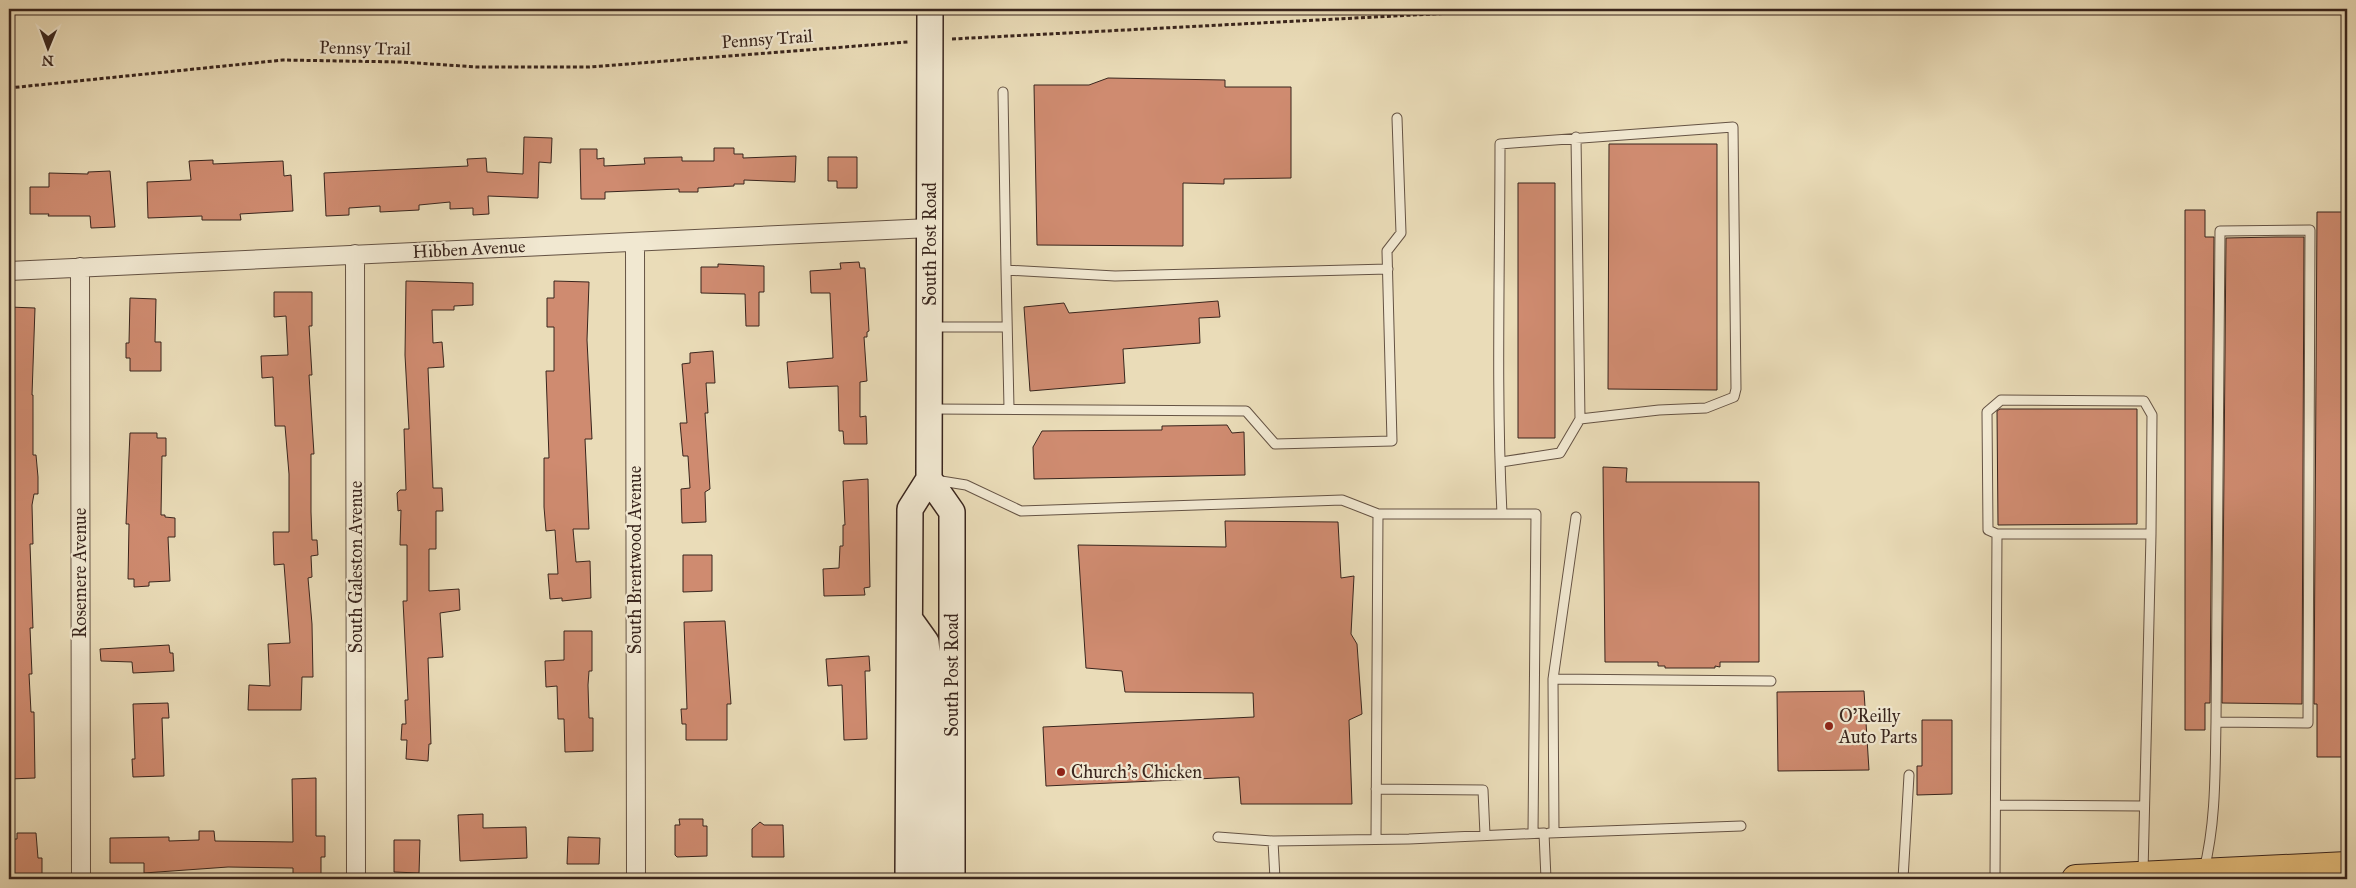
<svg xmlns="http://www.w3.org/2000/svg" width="2356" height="888" font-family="'IM FELL Great Primer',serif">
	<rect width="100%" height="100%" fill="#eadcb8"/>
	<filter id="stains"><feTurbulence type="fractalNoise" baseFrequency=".004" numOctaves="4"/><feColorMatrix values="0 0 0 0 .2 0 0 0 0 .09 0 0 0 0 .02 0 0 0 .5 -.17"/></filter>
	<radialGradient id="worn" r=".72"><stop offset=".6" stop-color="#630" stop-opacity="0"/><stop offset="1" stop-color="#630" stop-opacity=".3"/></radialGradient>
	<!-- building -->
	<path fill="#cf8b70" stroke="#39251d" d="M1108,78L1225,80V87H1291V178L1224,179V184L1183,183V246L1037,245L1034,85H1089Z
		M524,137L552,138L551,163L539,162L538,198L488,196L489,214L473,215V208L450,209V202L419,205V210L380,212V206L349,208V215L326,216L324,173L468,166L467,159L486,158L487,172L523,174Z
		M1609,144H1717V390L1608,389Z
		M714,148H734V154H743V158L796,156L795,182L744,180V184H734V186L698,188V192H679V189L605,192V199H581L580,149H597V159L604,158V166L645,164L644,158L682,157V161H714Z
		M828,157H857V188H837V181H828Z
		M213,160V164L283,161L284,176L291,175L293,211L240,214L241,220H202V216L148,218L147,182L191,180L189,161Z
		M110,171L115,227L91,228L90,216H48L49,214H30V187H49V173L88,174V172Z
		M1518,183H1555V438H1518Z
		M2185,210H2205V237H2214L2210,703H2205V730H2185Z
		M2317,212H2346V757H2317V704H2314Z
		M2276,237H2304L2302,704L2222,703L2226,238Z
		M859,262L860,268H865L869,331L867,332V337H864L867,381L860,382V417L866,416L867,444H844L843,431H839L838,386L789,388L787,362L833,358L830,293H811L810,271L841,269L840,263Z
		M718,264L764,266V292H759V326H746L745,294L701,293V267H718Z
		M406,281L473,283V305L454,306V310H432L433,343L442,342L444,367L428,368L433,488H442L443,511H436V549H429V591L459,589L460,610L440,613L443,657L428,658L431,744H429L428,761L406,759L407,740H401L402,724H406L405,700H408L403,601H407V545H400L401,510L398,511L397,493L400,490H406L404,429H409L405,355Z
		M554,281L589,282L587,340L592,439H585L589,529H573L576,562L590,561L591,598L562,601V598L550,599L548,574H558L555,530L546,531L544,507V458H549L546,371H554V327H547V298H554Z
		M274,292H312V326H309L312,375H309L314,454H311V512L312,540H317L318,555L311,556L312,577L308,578L312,624L313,677H302L301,710H248L249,685L270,686L268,644L290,643L284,564L274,565L273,532H289V474L285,426H275L273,377L262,378L261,356L288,355L286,316L274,317Z
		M130,298L156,299L155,342H161V371H130V358H126V343H129Z
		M1218,301L1220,317L1199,318L1200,343L1123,349L1125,383L1030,391L1024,307L1064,303L1069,313Z
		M9,307L35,308L32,395H33V455H36L38,477V494H34L32,505L33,544H30L33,628H30L32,674H29L31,712H34L35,778L9,779Z
		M713,351L715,383H706L708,413H705L710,489L705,492L706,522L682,523L681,489L690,488L688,456H683L680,423H687L682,364L690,363V353Z
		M2000,409H2137V524L1998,525L1997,411Z
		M1227,425L1232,433L1244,432L1245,475L1034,479L1033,447L1042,431L1162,430V426Z
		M130,433H157V438H166V456H162L161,515H165V517L175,518V537H168L170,581L149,582V586L134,587V579H128L129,524H126Z
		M1603,467L1627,468L1626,482H1759V662H1720V667L1715,666V668H1665V666H1658V662H1605Z
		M868,479L870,587L864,588L865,595L824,596L823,569L839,568L840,546H843V525H845L843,481Z
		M1225,521L1338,522L1341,578L1354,576L1351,634L1357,644L1362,714L1349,720L1352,804H1241L1239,777L1046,786L1043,727L1254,717L1253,693L1125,692L1122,671L1086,668L1078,545L1226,547Z
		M683,555H712V591L683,592Z
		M725,621L731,704H727V740H686V724H682L681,709H687L684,622Z
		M564,631H592V671H589L588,685L589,718H593V751L565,752L564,719H558L557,686L546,687L545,661L564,660Z
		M169,645L170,653H173L174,671L133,673L132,662L101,661L100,649Z
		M869,656L870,671H865L867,739L844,740L842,685L828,686L826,659Z
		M1864,691L1869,770L1778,771L1777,692Z
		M168,703L169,718H162L164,776L133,777L132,759H135L133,704Z
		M1922,720H1952V794L1917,795V766H1922Z
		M316,778V836H325V857H321V874L293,875V868L228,867L144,873V863H110V838L169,837V841L199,840V831H214L215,841L293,842L292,779Z
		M483,814V828L526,827L527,858L460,861L458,815Z
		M679,819H703V826H707V856L677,857L675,855V825H680Z
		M760,822L764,825H783L784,857H752V829Z
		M17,833H36L38,858H42V879H14V839H17Z
		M568,837L600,838L599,864H567Z
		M394,840H420L419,873L394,872Z"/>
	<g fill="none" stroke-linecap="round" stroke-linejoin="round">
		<!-- lane casing -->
		<g stroke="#655344" stroke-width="11">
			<path id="lane" d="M1003,92L1006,270
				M1576,137L1580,419
				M930,327H1007
				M1009,408L1006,270L1115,276L1388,269
				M932,409L1246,411L1275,444L1392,441L1387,251L1401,233L1397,118
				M1501,462L1560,453L1580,419L1659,410L1706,408L1734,397L1736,389L1733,127L1500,144C1500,267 1496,391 1502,514
				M935,480L966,485L1021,511L1342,500L1378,514H1536L1533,833
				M1997,534L1988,530L1987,412L2001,400L2144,401L2152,415L2151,534
				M1553,679L1576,517
				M1376,789L1483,790L1485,835
				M1997,805L2143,806
				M1554,832L1553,679L1771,681
				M1549,833L1741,826
				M1218,837L1273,841
				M1376,839L1378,514
				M2204,870C2216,822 2215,772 2216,722L2220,231L2310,230L2308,723L2216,722
				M1275,879L1273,841L1409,839L1544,833L1546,879
				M1903,879L1909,775
				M1995,879L1997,534H2151L2143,873"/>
		</g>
		<!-- street casing -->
		<g stroke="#655344" stroke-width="20">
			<path id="street" d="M635,242L636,879
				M355,254L356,879
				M80,267L81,879
				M9,271L930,228"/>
		</g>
		<!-- secondary casing -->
		<g stroke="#39251d" stroke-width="28">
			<path id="secondary" d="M929,479L952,512V879
				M911,621L926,642L932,702L933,879
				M908,879L910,509L929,479L930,9"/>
		</g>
		<!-- primary casing -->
		<g stroke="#39251d" stroke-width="30">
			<path id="primary" d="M2076,879L2347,866"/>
		</g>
		<!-- path -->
		<path stroke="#39251d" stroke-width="3" stroke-dasharray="4 2.5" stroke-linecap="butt" d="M952,39L1529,9
			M9,88L283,60L401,62L477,67H589L908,42"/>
		<!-- lane -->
		<use href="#lane" stroke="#f1e8d1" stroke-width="9"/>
		<!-- street -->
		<use href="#street" stroke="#f1e8d1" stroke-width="18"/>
		<!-- secondary -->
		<use href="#secondary" stroke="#f1e8d1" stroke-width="25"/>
		<!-- primary -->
		<use href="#primary" stroke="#e5be7c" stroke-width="28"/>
	</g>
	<!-- markers -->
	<g fill="#8f2418" stroke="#f1e8d1" stroke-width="2">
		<circle cx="1829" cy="726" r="5"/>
		<circle cx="1061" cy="772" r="5"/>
	</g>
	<g text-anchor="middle" stroke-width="4.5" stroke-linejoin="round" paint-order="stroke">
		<!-- street labels -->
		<g font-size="18" fill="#39251d" stroke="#f1e8d1">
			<text transform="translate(767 39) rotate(-4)" y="6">Pennsy Trail</text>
			<text transform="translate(365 48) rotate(1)" y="6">Pennsy Trail</text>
			<text transform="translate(930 244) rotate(-90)" y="6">South Post Road</text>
			<text transform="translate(469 249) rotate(-3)" y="6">Hibben Avenue</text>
			<text transform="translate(635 560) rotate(-90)" y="6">South Brentwood Avenue</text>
			<text transform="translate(356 567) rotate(-90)" y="6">South Galeston Avenue</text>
			<text transform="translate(80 573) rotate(-90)" y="6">Rosemere Avenue</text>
			<text transform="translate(952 675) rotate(-90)" y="6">South Post Road</text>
		</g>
		<!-- poi labels -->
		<g font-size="18" fill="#39251d" stroke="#f1e8d1" text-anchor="start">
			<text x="1839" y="722">O'Reilly<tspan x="1839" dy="21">Auto Parts</tspan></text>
			<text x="1071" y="778">Church's Chicken</text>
		</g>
	</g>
	<!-- margin -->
	<rect width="2356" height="888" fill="none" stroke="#eadcb8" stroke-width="30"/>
	<rect x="10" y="10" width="2336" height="868" fill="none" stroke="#39251d" stroke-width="2.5"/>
	<rect x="15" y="15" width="2326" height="858" fill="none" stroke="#39251d"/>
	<!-- north arrow -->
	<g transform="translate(48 48) rotate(181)" stroke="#f1e8d1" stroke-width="4" paint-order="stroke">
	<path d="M0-4L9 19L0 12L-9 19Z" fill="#39251d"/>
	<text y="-8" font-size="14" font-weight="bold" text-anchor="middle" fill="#39251d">N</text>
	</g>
	<rect width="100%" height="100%" filter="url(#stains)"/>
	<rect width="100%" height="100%" fill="url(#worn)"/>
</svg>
